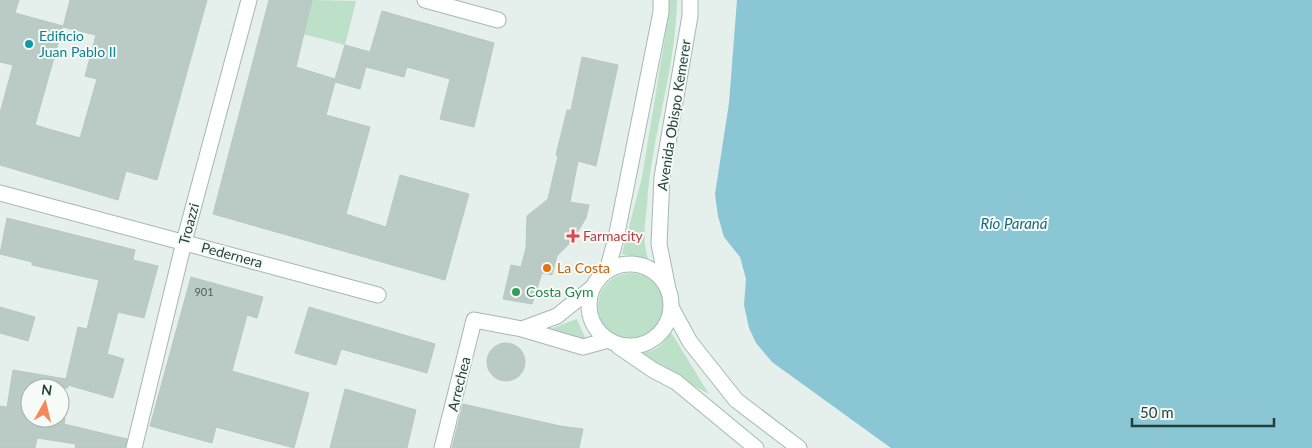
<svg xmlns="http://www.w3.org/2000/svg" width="1312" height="448" font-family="Lato,sans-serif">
	<rect width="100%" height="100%" fill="#e5efeb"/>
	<!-- green -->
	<path fill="#bde0c8" d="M312,0L356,1L345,45L303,34Z
		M669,0H677C676,69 651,137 647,206C645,224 642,241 648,259L622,254L642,177L669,13Z
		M598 306a33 33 0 1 1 66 0a33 33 0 1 1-66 0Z
		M577,319L586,340L542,332Z
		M669,329L709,394L634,353C651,354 666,347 669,329Z"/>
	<!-- water -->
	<path fill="#8bc6d5" d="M737,0H1312V448H891L772,362L756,343L749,328L744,305L746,279L740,257L724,237L718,216L715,194L729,103Z"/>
	<!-- building -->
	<path fill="#bacac4" stroke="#b7c9c2" d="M0,0H19L15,13L63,26L35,125L80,138L97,79L85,76L96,35L63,27L70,0H207L157,180L126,171L118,200L0,165V113L13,65L0,62Z
		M269,0H312L296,67L335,79L345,45L370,52L382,11L494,43L474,127L440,119L450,79L407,67L404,77L366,67L360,89L335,82L326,115L370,127L346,214L386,227L400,175L469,194L445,280L213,214Z
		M582,57L618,65L596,166L578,161L570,202L589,205L586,218L572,241L557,256L552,275L542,273L532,304L503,299L511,265L521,267L526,248L527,216L548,199L558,156L556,155L567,110H571Z
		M7,218L135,250L133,260L158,266L144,318L118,312L107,354L124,359L113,398L68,385V388H30V418H65L64,424L127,439L125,448H75L76,444L37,438L35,448H0V406L7,407L13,370L66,379L78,327L87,329L99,280L32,265V262L0,254Z
		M191,277L263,297L257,318L247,315L232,371L309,393L294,448L216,427L212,443L150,426Z
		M0,307L35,317L28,341L0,333Z
		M309,307L435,344L427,373L341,349L336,365L295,353Z
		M487 362a19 19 0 1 1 38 0a19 19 0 1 1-38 0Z
		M345,389L416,410L407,448H330Z
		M463,404L560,426L583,429L579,448H452Z"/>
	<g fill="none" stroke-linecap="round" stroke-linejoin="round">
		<!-- street casing -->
		<g stroke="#a7b7b3" stroke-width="17">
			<path id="street" d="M425,0L498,20
				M0,193L378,295
				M522,329L557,316L593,287
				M134,448L184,242L249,0
				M442,448L474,320L522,329L583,347L608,340"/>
		</g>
		<!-- secondary casing -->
		<g stroke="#a3bbb3" stroke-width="17">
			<path id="secondary" d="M589 305a41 41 0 1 1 82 0a41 41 0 1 1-82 0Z
				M607,271L616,238L661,12V0
				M668,289L659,244L662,177L690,16V0
				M671,307L690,342L736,400L799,448
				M618,346L653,370L676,382L756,448"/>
		</g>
		<!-- street -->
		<use href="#street" stroke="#fff" stroke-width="15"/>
		<!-- secondary -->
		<use href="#secondary" stroke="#fff" stroke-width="15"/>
	</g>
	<!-- markers -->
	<circle fill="#0f9aa8" stroke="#f6fbf8" stroke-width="2" cx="29" cy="44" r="5"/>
	<path fill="#e0444e" stroke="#f6fbf8" stroke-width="2" d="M570.5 228.5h5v5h5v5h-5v5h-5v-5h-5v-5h5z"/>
	<circle fill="#e8710a" stroke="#f6fbf8" stroke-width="2" cx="547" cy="268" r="5"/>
	<circle fill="#2e9e5b" stroke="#f6fbf8" stroke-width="2" cx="516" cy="292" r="5"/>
	<g text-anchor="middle" stroke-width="4" stroke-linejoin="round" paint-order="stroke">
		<!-- number labels -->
		<g font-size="11" fill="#49635d">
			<text x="204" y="296">901</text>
		</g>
		<!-- culture labels -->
		<g font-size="14" fill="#0d838f" stroke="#f6fbf8" text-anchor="start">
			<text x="39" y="41">Edificio<tspan x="39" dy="16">Juan Pablo II</tspan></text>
		</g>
		<!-- street labels -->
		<g font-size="14" fill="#23413b" stroke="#f6fbf8">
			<text transform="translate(674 115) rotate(-81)" y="5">Avenida Obispo Kemerer</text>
			<text transform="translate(189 224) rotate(-75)" y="5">Troazzi</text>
			<text transform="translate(232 255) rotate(15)" y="5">Pedernera</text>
			<text transform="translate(459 384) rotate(-76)" y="5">Arrechea</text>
		</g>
		<!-- health labels -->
		<g font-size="14" fill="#be3a42" stroke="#f6fbf8" text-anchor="start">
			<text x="583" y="241">Farmacity</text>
		</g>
		<!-- food labels -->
		<g font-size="14" fill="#c56008" stroke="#f6fbf8" text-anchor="start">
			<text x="557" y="273">La Costa</text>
		</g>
		<!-- leisure labels -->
		<g font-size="14" fill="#27864d" stroke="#f6fbf8" text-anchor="start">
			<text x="526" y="297">Costa Gym</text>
		</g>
		<!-- water labels -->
		<g font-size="15" font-style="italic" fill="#1a6b81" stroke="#f6fbf8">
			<text x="1014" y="229">Río Paraná</text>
		</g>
	</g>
	<!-- north arrow -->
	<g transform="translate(45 403) rotate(8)"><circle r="24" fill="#f6fbf8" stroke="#a2b1ac"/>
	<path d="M0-4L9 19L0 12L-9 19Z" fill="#f7885b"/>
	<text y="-8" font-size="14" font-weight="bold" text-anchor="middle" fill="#23413b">N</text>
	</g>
	<!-- scale -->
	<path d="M1132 418v8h142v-8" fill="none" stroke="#23413b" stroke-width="2.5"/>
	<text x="1140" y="418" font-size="15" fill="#23413b" stroke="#f6fbf8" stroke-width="4" paint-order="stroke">50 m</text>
</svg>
